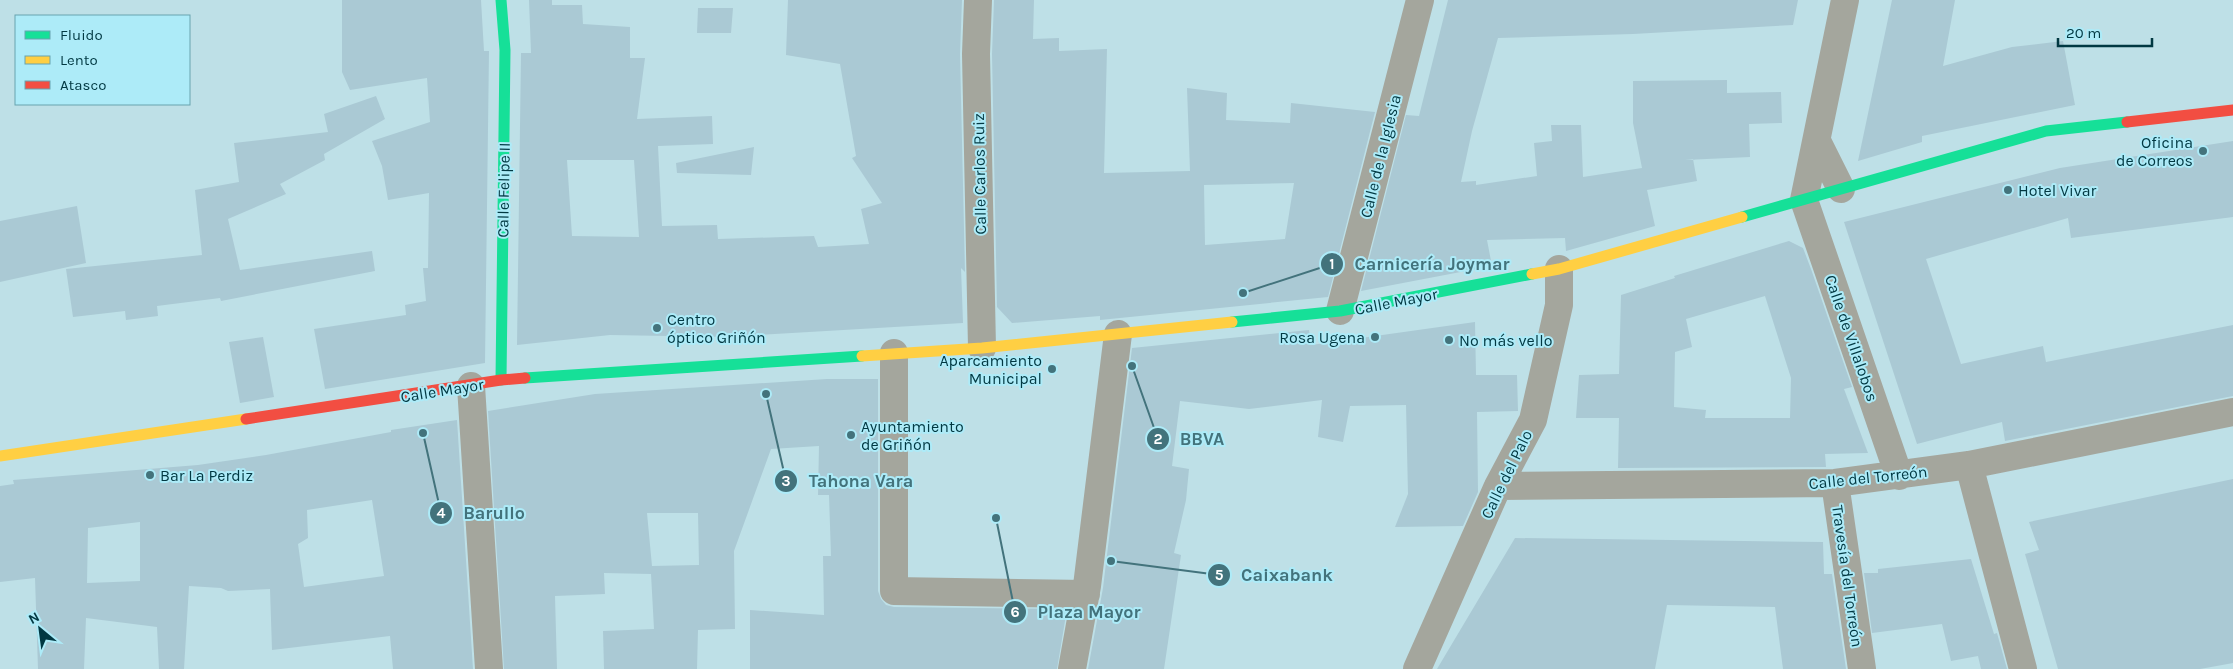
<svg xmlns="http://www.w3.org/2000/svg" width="2233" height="669" font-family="Karla,sans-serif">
	<rect width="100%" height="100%" fill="#bee0e7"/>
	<!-- building -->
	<path fill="#aac9d4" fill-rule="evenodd" d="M342,0H481L484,51H489L485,363L325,389L314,329L406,315L405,305L426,301L423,268H428L429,193L388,200L382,166L372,141L430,122L427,78L350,90L342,72Z
		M529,0H552V5H582L583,24L630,27V58H645L637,119L712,116L713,144L658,146L662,226L717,225L718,239L814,236L818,247L869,244L861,209L882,203L852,158L856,156L840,64L786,55L788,0H962L960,54L965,272L961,268L963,323L726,337L610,335L517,345L521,53H531ZM567,160H634L639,237L572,236Z
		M994,0H1034L1033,39L1059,38V51L1107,49L1104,173L1190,171L1187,88L1227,93L1226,120L1290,123L1291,103L1375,112L1328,297L1100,320V316L1012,323L997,307L992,54ZM1294,183L1285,239L1205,245L1204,185Z
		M1448,0H1798L1793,25L1633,34L1498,38L1472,131L1461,182L1476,181V185L1537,176L1534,143L1552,141L1551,125H1581L1583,177L1642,168L1633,123V81L1727,80V93L1781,92L1782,123L1749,124L1750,157L1685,160L1693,159L1697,181L1647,190L1655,226L1566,251L1565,238L1487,240L1492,266L1361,291L1406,115L1419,116Z
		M1892,0H1955L1943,66L2012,47L2063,41L2075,105L1922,136V142L1858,161Z
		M698,8H733L731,33H697Z
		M376,96L385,119L324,154L325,160L280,184L286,194L228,219L240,270L372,251L375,271L221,301L220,298L157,306L158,316L126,320L125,311L73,317L66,269L202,255L195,190L239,182L234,143L328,132L324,114Z
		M2233,141V217L2071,238L2068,218L1926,259L1961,364L2043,346L2046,362L2233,325V396L2005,441L2002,422L1917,444L1844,222L2060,168Z
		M754,147L751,175L677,173L676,163Z
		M77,206L86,263L0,282V221Z
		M1789,241L1803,248L1811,269L1852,387L1844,389L1868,453L1825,454L1826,467L1618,468L1619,418H1576L1579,375L1619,374L1621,295L1675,278L1674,276ZM1765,296L1791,378L1790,418H1705L1706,410L1674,407L1675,352L1692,347L1686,319Z
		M1475,322L1476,375H1517L1518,411L1477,412L1478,492L1463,526L1395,527L1408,494L1406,405L1350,406L1343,442L1318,437L1322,400L1249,409L1180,401L1172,466L1189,469L1186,500L1174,553L1181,555L1164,669H1088L1103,588L1132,348L1309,330L1311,345Z
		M263,337L274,397L240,403L229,342Z
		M827,379H878V591L881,599L886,605L894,607L1067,609L1057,669H750V610L824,615L823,556H831L829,495H818L819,446L771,449L734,551L735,629L698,630L697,669H604L603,631L654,629L651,574L604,573L605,594L555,596L557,669H504L488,411L595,394ZM647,513H698L699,565L652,566Z
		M457,420L473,669H393L390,636L272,650L270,589L228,591L221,588L189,586L184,669H159L157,627L86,618L84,669H38L35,578L0,582V486L14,484L13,480L198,465L266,455L391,432V430ZM372,500L384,576L304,587L298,544L308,538L307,510ZM140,522V581L87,583L88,528Z
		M2233,479V663L2200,669H2058L2025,554L2039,550L2029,522Z
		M1515,538L1823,542L1824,574H1832L1846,669H1783L1775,607L1667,605L1655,669H1437Z
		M1971,559L1994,634L1997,633L2007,669H1981L1978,656L1951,661L1942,624L1872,633L1864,573H1878V569Z"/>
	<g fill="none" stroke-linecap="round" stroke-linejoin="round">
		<!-- street -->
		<path stroke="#a4a69d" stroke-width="28" d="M978,0L976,54L982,348
			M1845,0L1804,200L1899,476
			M1817,141L1841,189
			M1340,311L1420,0
			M894,353V591L1086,594
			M471,386L489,669
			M1969,465L2023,669
			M1835,483L1862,669
			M1498,486L1835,483L1969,465L2233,412
			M1072,669L1087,586L1118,334
			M1417,669L1498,486L1533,420L1559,305V269"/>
		<!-- fast -->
		<path stroke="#16e098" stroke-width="11" d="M501,0L505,50L501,380
			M1742,217L2046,131L2127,122
			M1232,322L1340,311L1532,274
			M525,378L862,356"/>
		<!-- slow -->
		<path stroke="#ffcf43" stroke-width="11" d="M1532,274L1559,269L1742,217
			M862,356L982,348L1232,322
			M0,456L246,419"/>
		<!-- jam -->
		<path stroke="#f24e42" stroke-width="11" d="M2127,122L2233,110
			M246,419L501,380L525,378"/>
	</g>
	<!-- markers -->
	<g fill="#43737c" stroke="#adebf8" stroke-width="2">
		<circle cx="2203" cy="151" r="5"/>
		<circle cx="2008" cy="190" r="5"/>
		<circle cx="657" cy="328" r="5"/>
		<circle cx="1375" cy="337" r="5"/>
		<circle cx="1449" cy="340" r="5"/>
		<circle cx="1052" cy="369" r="5"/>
		<circle cx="851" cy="435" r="5"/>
		<circle cx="150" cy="475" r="5"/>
	</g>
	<g text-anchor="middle" stroke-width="4" stroke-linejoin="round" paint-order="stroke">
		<!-- poi labels -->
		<g font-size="16" fill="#013842" stroke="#adebf8" text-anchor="start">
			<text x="2193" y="148" text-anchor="end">Oficina<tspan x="2193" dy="18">de Correos</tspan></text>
			<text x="2018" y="196">Hotel Vivar</text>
			<text x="667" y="325">Centro<tspan x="667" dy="18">óptico Griñón</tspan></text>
			<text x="1365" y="343" text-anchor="end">Rosa Ugena</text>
			<text x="1459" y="346">No más vello</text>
			<text x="1042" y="366" text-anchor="end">Aparcamiento<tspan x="1042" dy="18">Municipal</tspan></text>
			<text x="861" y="432">Ayuntamiento<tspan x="861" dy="18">de Griñón</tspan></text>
			<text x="160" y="481">Bar La Perdiz</text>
		</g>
		<!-- street labels -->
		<g font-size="16" fill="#013842" stroke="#adebf8">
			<text transform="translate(1380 156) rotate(-76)" y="6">Calle de la Iglesia</text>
			<text transform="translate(979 174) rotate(-91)" y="6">Calle Carlos Ruiz</text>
			<text transform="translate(503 190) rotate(-89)" y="6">Calle Felipe II</text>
			<text transform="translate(1396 301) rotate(-11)" y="6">Calle Mayor</text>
			<text transform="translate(1852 338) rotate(71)" y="6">Calle de Villalobos</text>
			<text transform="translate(442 390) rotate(-9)" y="6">Calle Mayor</text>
			<text transform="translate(1506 474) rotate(-64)" y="6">Calle del Palo</text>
			<text transform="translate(1868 477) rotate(-6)" y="6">Calle del Torreón</text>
			<text transform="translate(1848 576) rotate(82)" y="6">Travesía del Torreón</text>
		</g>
	</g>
	<!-- callouts -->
	<path fill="none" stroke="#43737c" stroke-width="2" d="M1243 293L1332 264M1132 366L1158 439M766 394L786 481M423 433L441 513M1111 561L1219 575M996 518L1015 612"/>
	<g fill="#43737c" stroke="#adebf8" stroke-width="2">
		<circle cx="1243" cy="293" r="5"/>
		<circle cx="1132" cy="366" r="5"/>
		<circle cx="766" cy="394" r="5"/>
		<circle cx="423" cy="433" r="5"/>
		<circle cx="1111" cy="561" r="5"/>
		<circle cx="996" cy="518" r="5"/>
		<circle cx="1332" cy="264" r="12"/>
		<circle cx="1158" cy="439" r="12"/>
		<circle cx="786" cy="481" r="12"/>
		<circle cx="441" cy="513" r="12"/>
		<circle cx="1219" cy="575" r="12"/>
		<circle cx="1015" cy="612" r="12"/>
	</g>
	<g font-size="15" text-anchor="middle" font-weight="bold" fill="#fff">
		<text x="1332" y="269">1</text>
		<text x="1158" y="444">2</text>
		<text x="786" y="486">3</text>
		<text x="441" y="518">4</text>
		<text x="1219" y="580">5</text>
		<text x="1015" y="617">6</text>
	</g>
	<g font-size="18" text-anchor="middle" font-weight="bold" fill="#43737c" stroke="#adebf8" stroke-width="4" stroke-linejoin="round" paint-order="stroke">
		<text x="1432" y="270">Carnicería Joymar</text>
		<text x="1202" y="445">BBVA</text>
		<text x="861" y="487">Tahona Vara</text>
		<text x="494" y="519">Barullo</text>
		<text x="1287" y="581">Caixabank</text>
		<text x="1089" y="618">Plaza Mayor</text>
	</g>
	<!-- legend -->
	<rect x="15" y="15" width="175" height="90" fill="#adebf8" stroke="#68a3af"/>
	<rect x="25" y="31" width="25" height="8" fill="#16e098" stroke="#68a3af"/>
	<text x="60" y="40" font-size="15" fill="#013842">Fluido</text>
	<rect x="25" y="56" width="25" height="8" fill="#ffcf43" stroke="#68a3af"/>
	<text x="60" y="65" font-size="15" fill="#013842">Lento</text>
	<rect x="25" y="81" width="25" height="8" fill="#f24e42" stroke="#68a3af"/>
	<text x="60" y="90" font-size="15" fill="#013842">Atasco</text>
	<!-- north arrow -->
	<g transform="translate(40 629) rotate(331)" stroke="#adebf8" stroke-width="4" paint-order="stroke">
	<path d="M0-4L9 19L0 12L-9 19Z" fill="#013842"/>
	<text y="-8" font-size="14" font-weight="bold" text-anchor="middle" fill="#013842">N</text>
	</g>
	<!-- scale -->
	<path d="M2058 38v8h94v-8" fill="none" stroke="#013842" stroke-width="2.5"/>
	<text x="2066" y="38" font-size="15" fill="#013842" stroke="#adebf8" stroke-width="4" paint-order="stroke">20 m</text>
</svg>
